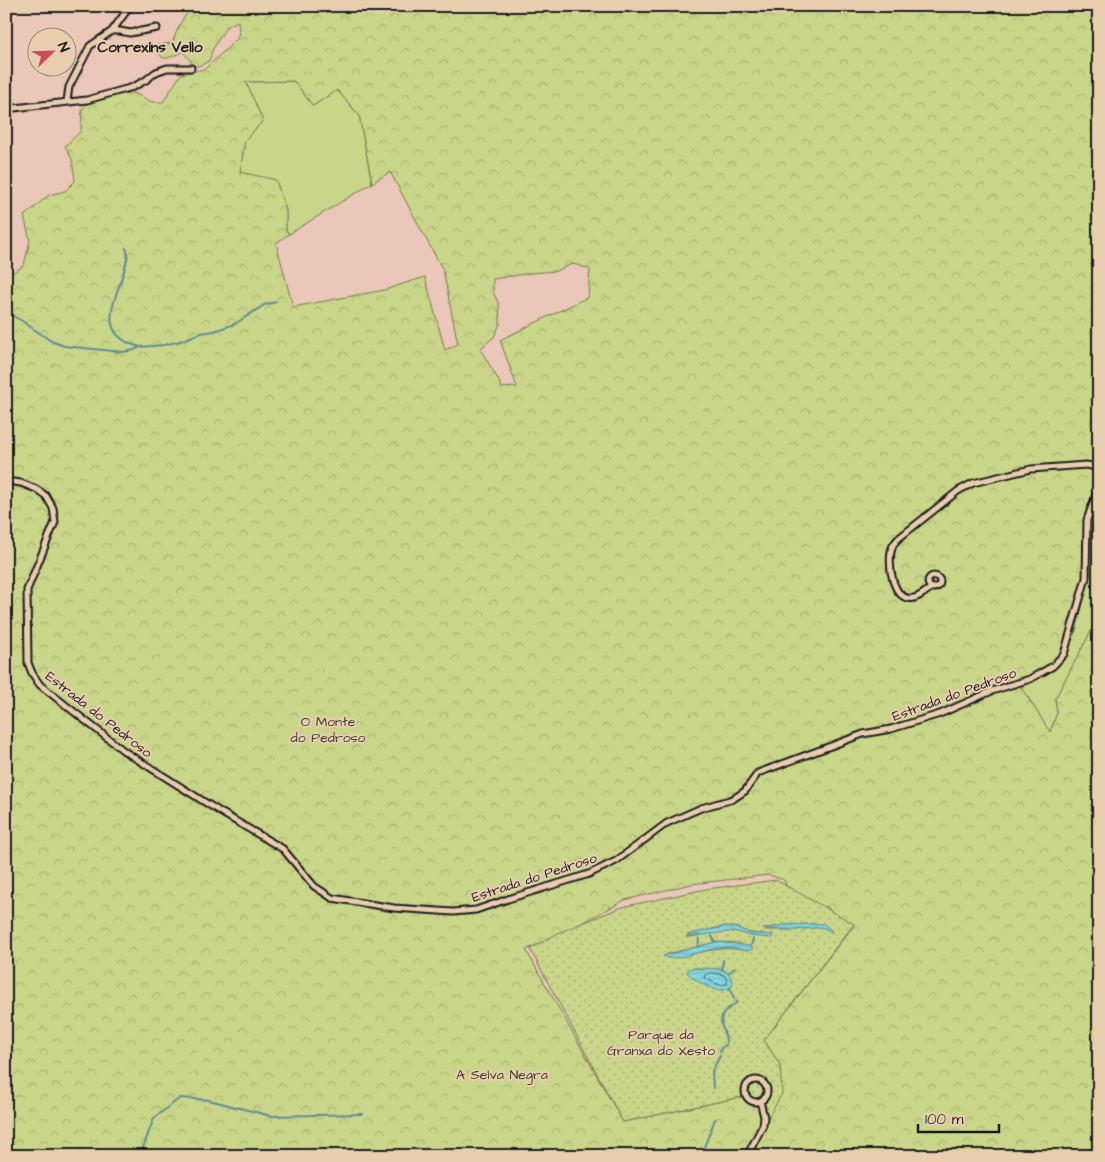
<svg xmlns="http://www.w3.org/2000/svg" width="1105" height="1162" font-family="'Architects Daughter',sans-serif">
	<defs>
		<pattern id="forest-crowns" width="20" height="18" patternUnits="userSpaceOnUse" patternTransform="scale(1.25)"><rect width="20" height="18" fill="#c9d588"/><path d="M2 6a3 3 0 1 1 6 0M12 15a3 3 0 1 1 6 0" fill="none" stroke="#acb675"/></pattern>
		<pattern id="park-dots" width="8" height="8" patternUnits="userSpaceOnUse" patternTransform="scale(1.25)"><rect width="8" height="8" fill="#c9d588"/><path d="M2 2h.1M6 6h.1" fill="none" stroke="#acb675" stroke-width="1.8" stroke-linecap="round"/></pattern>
		<pattern id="water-rules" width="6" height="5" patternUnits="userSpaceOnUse" patternTransform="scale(1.25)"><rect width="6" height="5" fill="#86d6e2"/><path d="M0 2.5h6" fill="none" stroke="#73b7c1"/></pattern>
	</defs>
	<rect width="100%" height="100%" fill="#ebc7b9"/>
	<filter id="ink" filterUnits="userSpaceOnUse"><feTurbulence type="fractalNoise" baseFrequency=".02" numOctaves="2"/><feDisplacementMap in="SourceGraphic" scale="10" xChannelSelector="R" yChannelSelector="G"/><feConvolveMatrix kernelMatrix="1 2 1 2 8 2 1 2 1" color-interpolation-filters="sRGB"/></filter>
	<g filter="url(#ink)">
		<!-- green -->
		<path fill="#c9d588" stroke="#727852" d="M294,81L313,106L337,90L359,115L372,183L289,234L286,230V210L240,172L245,140L263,121L245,82Z
			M1099,497V601L1097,620L1055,699L1057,713L1050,733L1021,686L1059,666L1076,630L1090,575L1089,521Z"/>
		<!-- forest -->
		<path fill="url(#forest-crowns)" stroke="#727852" fill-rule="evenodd" d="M195,6H1099V497L1089,521L1090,575L1076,630L1059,666L1021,687L1050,732L1057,713L1055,699L1097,620L1099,601V1156H6V267L14,272L24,265L30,241L24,216L49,195L65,191L75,181L72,159L65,146L81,131L82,109L88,103L101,98L132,92L152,102H163L181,74L205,69L237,39L239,32L238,21L226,27L213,49L209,61L199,66H195L183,52L168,58H163L154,48L157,45L172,43C178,29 182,15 195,6ZM294,81L313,106L337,90L359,115L372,183L390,172L443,270L458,344L445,350L425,277L384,290L293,307L276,243L289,234L286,230V210L276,180L240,172L245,140L263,121L246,82ZM573,264L590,269L588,297L500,340L517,387L501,388L499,381L480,349L494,337L500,324L499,304L493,292V279L531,273L556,271ZM769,875L784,880L803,930L813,918L826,906L839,919L832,941L850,922L854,925L764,1040L780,1065L769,1116L746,1096L623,1122L526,950L578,925L625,900L691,884Z"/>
		<!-- park -->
		<path fill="url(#park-dots)" stroke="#727852" fill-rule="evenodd" d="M776,880L854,924L764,1040L780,1065L782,1094L769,1116L746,1096L623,1122L530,949L558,933L622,907L706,889ZM817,924L832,931L822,927L795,930H765L764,929L784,925ZM725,926L737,928L750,933L773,935L771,937L752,936L734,931L704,934L691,937L687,935ZM716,942L740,943L748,951C717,944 698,955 668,958L667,954ZM692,968L723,969L729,974L731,988C718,994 702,984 691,976Z"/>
		<!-- water -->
		<path fill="url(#water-rules)" stroke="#5c8c93" d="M817,924H824L832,931L831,932L822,927L795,930L763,929L784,925Z
			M725,926L737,928L750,933L773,935L772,938L752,936L734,931L686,937C697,930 713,931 725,926Z
			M716,942L751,946L753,949C745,952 741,949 733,948C725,947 717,948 709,950C697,952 673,962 663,956Z
			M692,968C708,971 729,962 733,984C724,999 695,982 687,972L688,970Z"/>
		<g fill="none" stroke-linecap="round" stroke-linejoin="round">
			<!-- shore -->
			<path stroke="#46666b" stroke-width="1" d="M713,973L724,975L727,980V984L720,985L704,978L705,975Z"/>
			<!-- stream -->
			<path stroke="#5c8c93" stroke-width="2" d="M126,248C129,255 127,260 125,267C117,299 92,334 140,347
				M6,312L22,321L51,341L64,346L123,352L134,350L140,347L164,345L180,341L201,333L214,331L235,324L264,305L276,302
				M712,936L715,942
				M751,946L753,939
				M698,947L699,939
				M722,969L723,960
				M728,973L735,968
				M730,988L734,999
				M720,1052L721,1048L726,1045C728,1034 716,1023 724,1013C727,1008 733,1007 737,1002L736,1001
				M713,1088L712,1071L720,1056
				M701,1155L715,1119
				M140,1156L154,1118L180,1098L209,1100L271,1116L363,1114"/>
			<!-- street casing -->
			<g stroke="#1c1c1c" stroke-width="9">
				<path id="street" d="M112,31H120L130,33L157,28
					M67,101L69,87L90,46L112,31L130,6
					M6,111L14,108L87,100L133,87L146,80L156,72L167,68H191
					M6,481L21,483L36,489L46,496L53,508L55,522L27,590L28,663L32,673L40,685L124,751L222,813L283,849L314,886L332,898L394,908L453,912L476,910L508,899L589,874L616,861L667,823L701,808L733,799L745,791L758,773L863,734L891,729L940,714L992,691L1030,679L1053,666L1064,654L1086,578L1087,520L1099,486
					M928 582a6 6 0 1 1 12 0a6 6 0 1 1-12 0Z
					M931,588C926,591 920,597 914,598C892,603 887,562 892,548C893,544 896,541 899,538L958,491L973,483L1031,469L1086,465L1092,466L1099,470
					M745 1091a11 11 0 1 1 22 0a11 11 0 1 1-22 0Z
					M747,1156L763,1125L764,1117L760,1101"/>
			</g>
			<!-- street -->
			<use href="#street" stroke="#e8cdaf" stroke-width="5"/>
		</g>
	</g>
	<g text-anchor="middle" stroke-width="4" stroke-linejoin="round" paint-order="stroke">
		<!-- street labels -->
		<g font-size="14" fill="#1c1c1c" stroke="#e8cdaf">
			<text transform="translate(954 694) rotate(-20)" y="5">Estrada do Pedroso</text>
			<text transform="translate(99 714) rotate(38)" y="5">Estrada do Pedroso</text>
			<text transform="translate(534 877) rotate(-18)" y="5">Estrada do Pedroso</text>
		</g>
		<!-- park labels -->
		<g font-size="14" fill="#3f4132" stroke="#e8cdaf">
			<text x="328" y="726">O Monte<tspan x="328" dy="16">do Pedroso</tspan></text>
			<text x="661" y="1039">Parque da<tspan x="661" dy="16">Granxa do Xesto</tspan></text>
			<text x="502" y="1079">A Selva Negra</text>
		</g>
		<!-- neighbourhood labels -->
		<g font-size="15" font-weight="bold" fill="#1c1c1c" stroke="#e8cdaf">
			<text x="150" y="52">Correxíns Vello</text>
		</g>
	</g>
	<!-- margin -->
	<rect width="1105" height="1162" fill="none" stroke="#e8cdaf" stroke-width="25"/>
	<rect x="12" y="12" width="1080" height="1137" fill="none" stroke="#1c1c1c" stroke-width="2" filter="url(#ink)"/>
	<!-- north arrow -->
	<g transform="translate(52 52) rotate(67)"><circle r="24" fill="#e8cdaf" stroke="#968674"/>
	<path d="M0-4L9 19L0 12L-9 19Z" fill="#d1495b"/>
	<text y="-8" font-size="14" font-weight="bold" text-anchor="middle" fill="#1c1c1c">N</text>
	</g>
	<!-- scale -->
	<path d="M918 1124v8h81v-8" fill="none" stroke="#1c1c1c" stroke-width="2.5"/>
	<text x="925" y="1124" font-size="15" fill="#1c1c1c" stroke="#e8cdaf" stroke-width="4" paint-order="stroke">100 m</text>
</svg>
